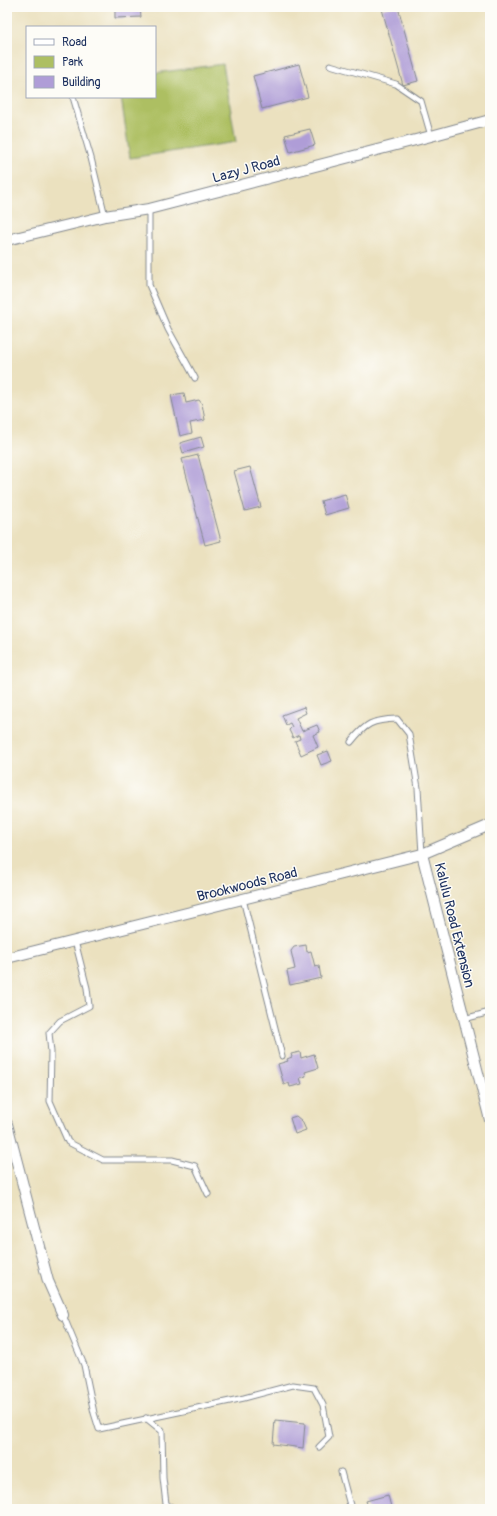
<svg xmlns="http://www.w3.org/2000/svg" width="497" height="1516" font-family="Pangolin,sans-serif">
	<rect width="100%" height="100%" fill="#fdfcf7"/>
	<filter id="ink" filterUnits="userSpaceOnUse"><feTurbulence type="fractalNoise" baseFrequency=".025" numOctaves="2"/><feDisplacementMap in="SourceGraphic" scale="8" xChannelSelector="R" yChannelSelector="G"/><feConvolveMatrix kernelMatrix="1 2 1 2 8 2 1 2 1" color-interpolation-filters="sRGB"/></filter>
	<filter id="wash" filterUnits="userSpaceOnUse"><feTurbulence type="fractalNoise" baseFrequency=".012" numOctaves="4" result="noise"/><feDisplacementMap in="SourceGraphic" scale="16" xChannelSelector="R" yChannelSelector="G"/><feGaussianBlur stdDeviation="0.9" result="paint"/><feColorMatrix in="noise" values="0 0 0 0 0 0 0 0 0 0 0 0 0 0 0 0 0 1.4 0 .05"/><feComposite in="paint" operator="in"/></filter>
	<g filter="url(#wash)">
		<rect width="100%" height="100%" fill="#ebe1bf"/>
		<!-- green -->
		<path fill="#adbf62" stroke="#647760" d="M223,64L236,142L130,158L121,97H155V73Z"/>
		<g id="blocks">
			<!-- building -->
			<path fill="#af9dd7" d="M115,7H140L141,17L115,18Z
				M391,7H398L418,81L403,85L382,9Z
				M299,64L308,97L262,109L253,76Z
				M310,129L315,145L290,152L285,135Z
				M184,393L186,403L199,400L202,404L205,420L190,423L192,433L180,436L171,395Z
				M201,437L204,447L183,453L180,443Z
				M198,455L221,541L205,545L182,459Z
				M250,467L261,507L245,511L234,471Z
				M345,494L349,508L325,515L321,501Z
				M304,707L306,713L296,718L302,731L317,725L320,732L313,735L318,747L301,755L295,741L300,739L299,735L293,738L289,730L292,727L290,723L286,725L282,715Z
				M328,751L332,761L321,765L317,755Z
				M306,945L307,952L311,951L315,967L319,966L321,978L290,985L287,971L295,969L291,951L294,947Z
				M300,1052L301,1058L314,1054L318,1068L305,1072L306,1076L300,1078L302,1084L290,1087L289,1083L284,1085L278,1064L288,1061L287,1059L292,1057L291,1054Z
				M296,1116L302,1121L306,1130L295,1134L290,1118Z
				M275,1420L305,1423L303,1448L273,1444Z
				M388,1495L391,1507L387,1509H369L366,1501Z"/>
		</g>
	</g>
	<g filter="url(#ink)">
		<use href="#blocks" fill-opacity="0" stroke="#83888e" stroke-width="1"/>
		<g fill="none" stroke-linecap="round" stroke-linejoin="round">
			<!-- lane casing -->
			<g stroke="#83888e" stroke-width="7">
				<path id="lane" d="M330,65L396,84L421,101L431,136
					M73,97L91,158L105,216
					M149,209V285L168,329L195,378
					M351,742C366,723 372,720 397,719L409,734L418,788L422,854
					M243,899L282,1056
					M75,941L87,988L89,1006L60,1021L49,1033L51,1052L50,1101L68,1142L103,1160H172L195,1166L208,1194
					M464,1019L490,1012
					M63,1315L84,1365L94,1413L99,1429L244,1398L293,1385L314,1388L323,1405L329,1437L319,1447
					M146,1418L162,1431L163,1478L166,1504L175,1509
					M341,1472L351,1509"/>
			</g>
			<!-- street casing -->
			<g stroke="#83888e" stroke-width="12">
				<path id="street" d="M7,240L105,216L149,209L431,136L490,120
					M422,854L490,1120
					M7,958L422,854L490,825
					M7,1124L48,1281L63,1315"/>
			</g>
			<!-- lane -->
			<use href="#lane" stroke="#fff" stroke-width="5"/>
			<!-- street -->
			<use href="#street" stroke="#fff" stroke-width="10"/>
		</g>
	</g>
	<g text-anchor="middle" stroke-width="3" stroke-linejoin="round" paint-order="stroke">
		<!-- street labels -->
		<g font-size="14" fill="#1b2f5e" stroke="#fdfcf7">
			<text transform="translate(246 169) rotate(-15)" y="5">Lazy J Road</text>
			<text transform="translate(247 884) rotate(-14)" y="5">Brookwoods Road</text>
			<text transform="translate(455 925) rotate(76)" y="5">Kalulu Road Extension</text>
		</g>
	</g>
	<!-- margin -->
	<rect width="497" height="1516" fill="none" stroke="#fdfcf7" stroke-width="24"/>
	<!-- legend -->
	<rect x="26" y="26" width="130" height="72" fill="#fdfcf7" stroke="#a3aaba"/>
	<rect x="34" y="39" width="20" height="6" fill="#ffffff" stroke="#a3aaba"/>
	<text x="62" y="46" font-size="12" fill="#1b2f5e">Road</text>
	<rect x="34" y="56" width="20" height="12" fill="#adbf62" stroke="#a3aaba"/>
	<text x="62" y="66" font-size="12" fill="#1b2f5e">Park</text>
	<rect x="34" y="76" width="20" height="12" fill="#af9dd7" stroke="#a3aaba"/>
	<text x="62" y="86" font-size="12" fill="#1b2f5e">Building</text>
</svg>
